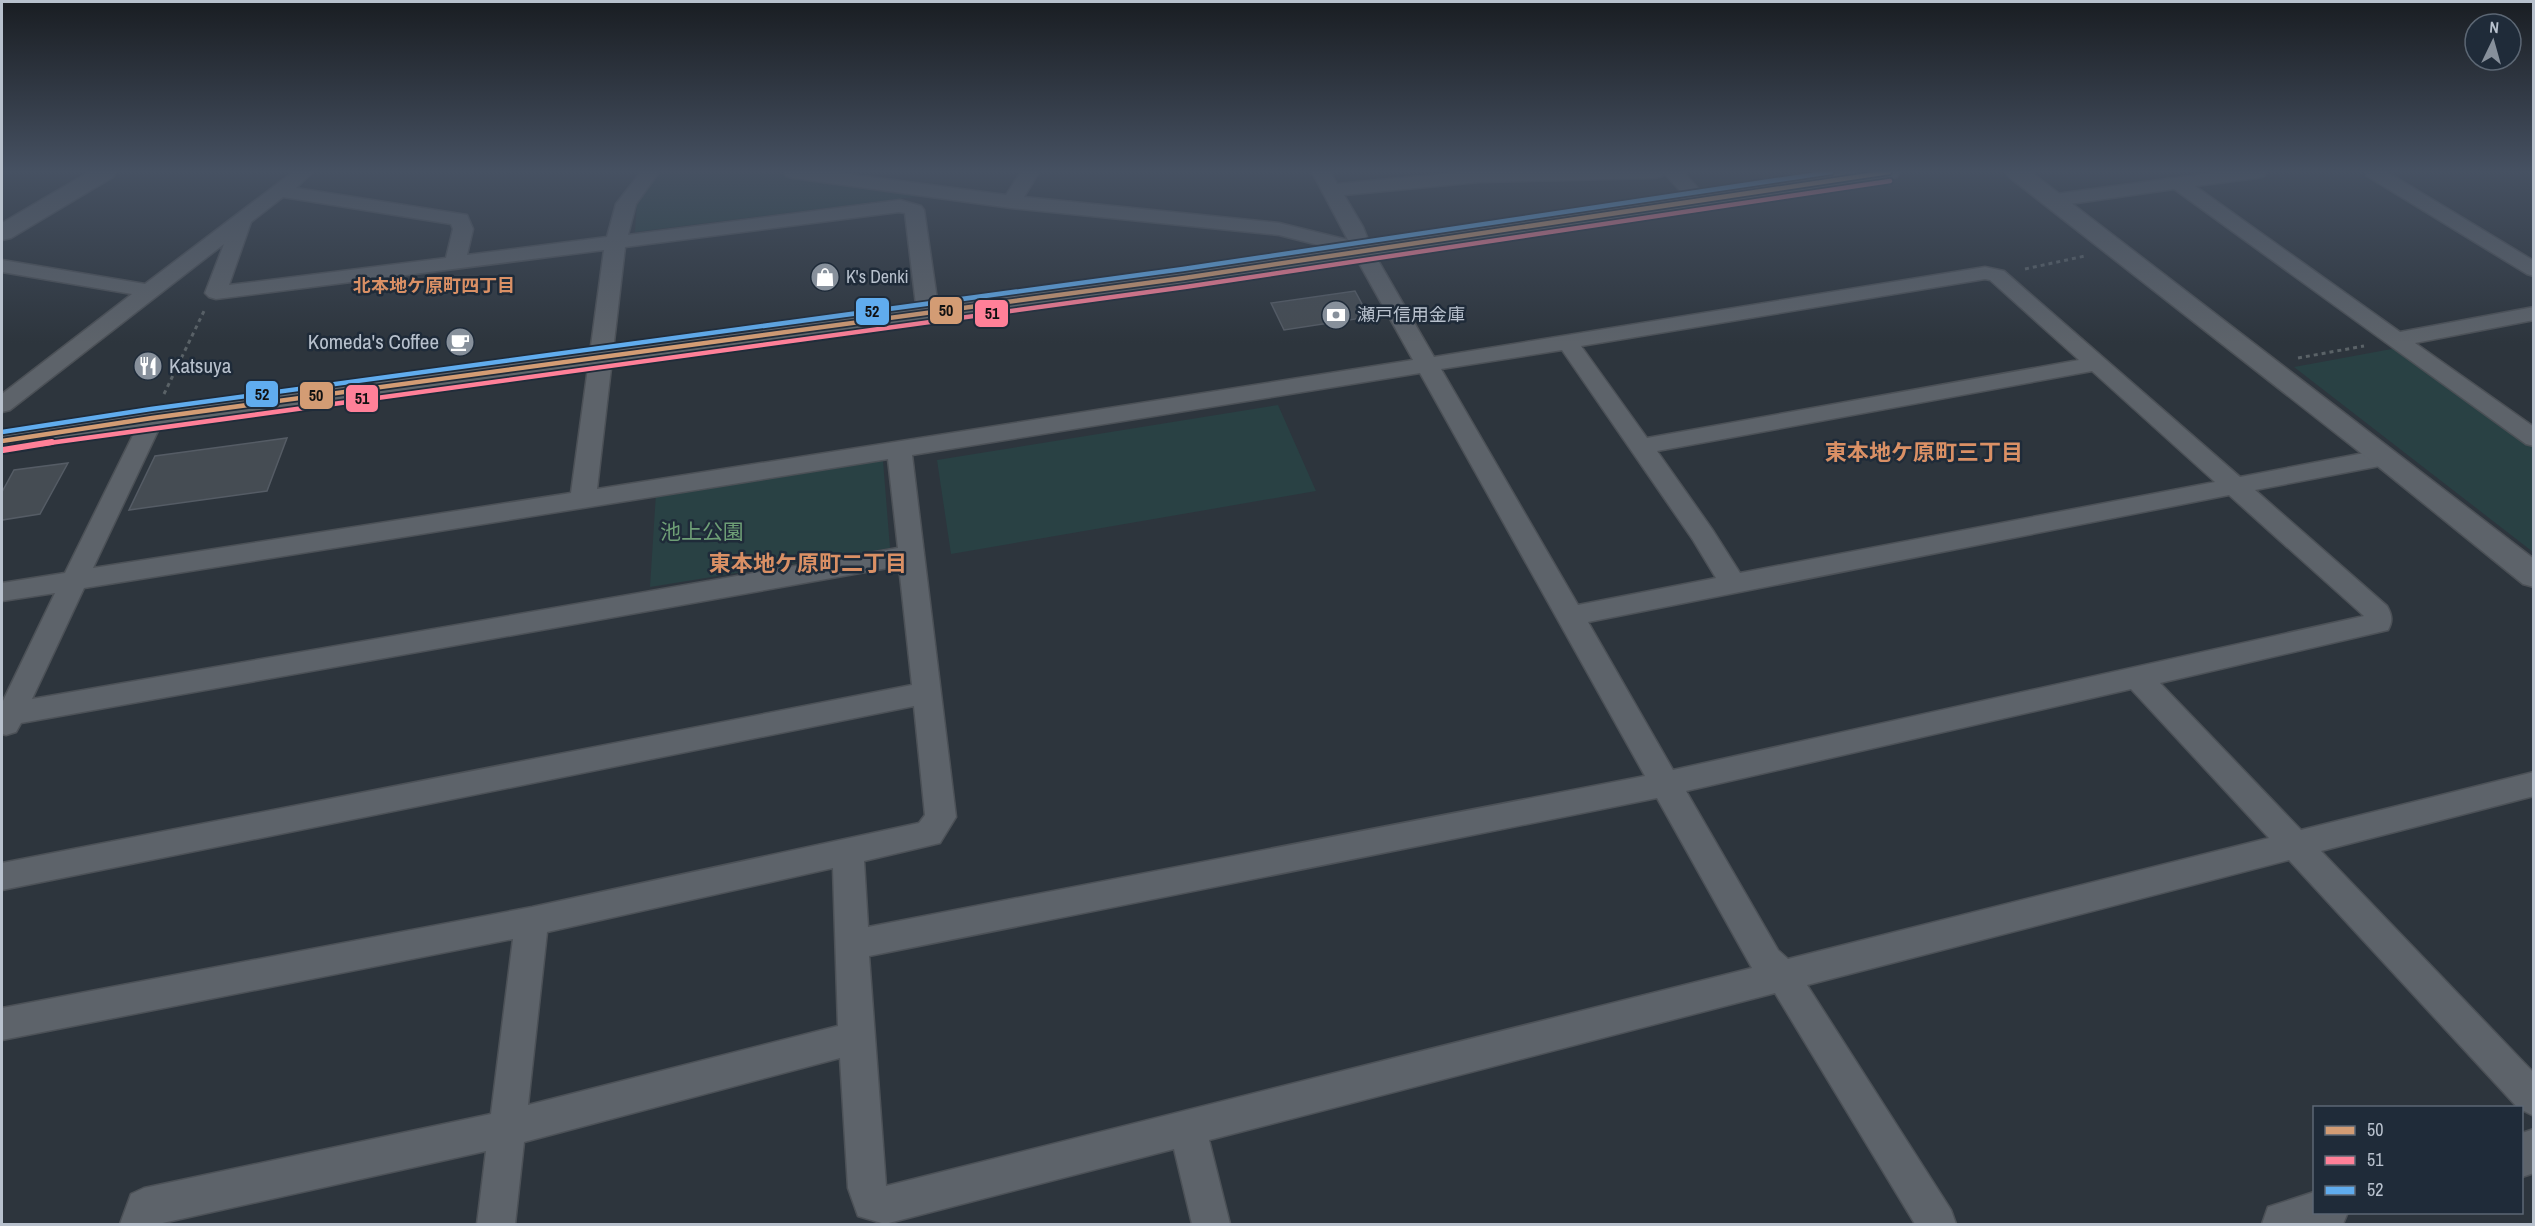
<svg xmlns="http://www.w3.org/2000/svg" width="2535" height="1226" font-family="'Archivo Narrow','Noto Sans JP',sans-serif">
	<rect width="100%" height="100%" fill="#2d353d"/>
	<!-- green -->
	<path fill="#294144" d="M658,172H770L921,192L922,196L635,232L637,203Z
		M2397,348L2533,445V552L2294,367Z
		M1278,405L1316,491L951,554L937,460Z
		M883,461L890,548L650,587L656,493Z"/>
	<!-- building -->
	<path fill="#454c53" stroke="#555c65" stroke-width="1.5" d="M1355,291L1369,317L1284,330L1271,303Z
		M287,438L267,491L129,510L155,456Z
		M68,463L40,514L2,520V492L14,470Z"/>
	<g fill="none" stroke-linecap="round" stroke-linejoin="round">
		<!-- minor casing -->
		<g stroke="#4c5157" stroke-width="3">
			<path id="minor" d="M293,172H313L296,188L467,215L473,229L467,255L607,237L616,204L641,172H659L636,204L628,235L900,200L921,206L924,210L939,313L936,318L928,319L920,318L917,313L905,213L899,212L625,247L597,489L1413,360L1354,254L1279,235L1011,208L793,178L786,176L784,172H832L1006,195L1021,172H1039L1024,197L1279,223L1348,240L1312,172H1330L1337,184L1465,172H1683L1709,200L1706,204H1692L1664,173L1662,176L1655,178L1479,182L1344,195L1363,227L1372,250L1434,357L1985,267L2004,271L2240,477L2385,449L2394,452L2397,457L2394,462L2385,465L2255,490L2387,606C2392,615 2393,621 2388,630L2160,683L2301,830L2534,772V796L2321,851L2534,1073V1116L2518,1108L2289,860L1807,985L1951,1210L1956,1224H1915L1775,993L1209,1140L1230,1224H1192L1174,1149L885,1224L858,1216L848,1188L840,1058L524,1142L515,1224H477L486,1151L158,1224H120L131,1194L144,1188L491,1114L513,939L2,1040V1008L532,907L919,823L925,815L914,706L2,890V863L912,685L899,566L21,723L16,732L6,735L2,734V703L55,593L2,601V583L65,573L144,413L152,411L160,413L164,418L93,568L571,493L604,250L216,299L209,297L205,293L224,244L10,410L2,412V394L132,294L2,272V260L145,284ZM283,197L451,224L453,229L446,258L229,285L251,222ZM1985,279L1990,280L2079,360L1647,438L1581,346ZM1562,350L1693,540L1716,578L1578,605L1441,369ZM2092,371L2215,482L1740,573L1712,529L1657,451ZM1420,373L1645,776L868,927L864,861L940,843L956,817L912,455ZM888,459L898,548L32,699L84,588ZM2229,495L2364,616L1673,770L1588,622ZM2131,689L2269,838L1788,959L1778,950L1686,791ZM1657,798L1752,968L886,1186L869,956ZM833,868L838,1026L528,1105L547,932Z
				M2219,172H2266L2264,176L2257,178L2195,186L2400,332L2534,307V320L2415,343L2534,427V446L2526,444L2174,189L2056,206L2049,204L2046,200L2049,196L2056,194Z
				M2365,172H2387L2534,261V276L2527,274L2367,176Z"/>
		</g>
		<!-- tertiary casing -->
		<g stroke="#4c5157" stroke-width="3">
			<path id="tertiary" d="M89,172H116L113,177L11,238L2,240V223Z
				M2006,172H2031L2534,559V587L2523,584L2375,464L2009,177Z
				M2534,1129V1173L2522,1177V1133Z
				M2314,1192V1212H2348L2343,1224H2262L2268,1207Z"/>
		</g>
		<!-- trunk casing -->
		<g stroke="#4a5159" stroke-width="3">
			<path id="trunk" d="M1845,172H1900L1897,177L1889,179L1184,286L152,427L2,450V432L152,409L1184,270Z"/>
		</g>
		<!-- path -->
		<path stroke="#5a6267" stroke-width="3" stroke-dasharray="4 4" stroke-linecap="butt" d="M2025,269L2085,256
			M2298,358L2364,346
			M164,394L205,309"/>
		<!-- minor -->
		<use href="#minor" fill="#5d636a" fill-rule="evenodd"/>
		<!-- tertiary -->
		<use href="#tertiary" fill="#5d636a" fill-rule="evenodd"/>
		<!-- trunk -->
		<use href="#trunk" fill="#61666b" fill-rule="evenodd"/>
		<!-- bus-1 casing -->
		<g stroke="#1f2b39" stroke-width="8">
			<path id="bus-1" d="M2,441L152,418L1184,278L1889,172"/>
		</g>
		<!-- bus-2-far1 casing -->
		<g stroke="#1f2b39" stroke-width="8">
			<path id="bus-2-far1" d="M42,444L1185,287L1890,181"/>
		</g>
		<!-- bus-2 casing -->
		<g stroke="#1f2b39" stroke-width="10">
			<path id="bus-2" d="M3,450L52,442"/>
		</g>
		<!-- bus-3 casing -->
		<g stroke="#1f2b39" stroke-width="8">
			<path id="bus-3" d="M2,432L151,409L1183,269L1831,172"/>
		</g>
		<!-- bus-1 -->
		<use href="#bus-1" stroke="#d39c74" stroke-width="4.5"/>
		<!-- bus-2-far1 -->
		<use href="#bus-2-far1" stroke="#ff8098" stroke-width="4.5"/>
		<!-- bus-2 -->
		<use href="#bus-2" stroke="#ff8098" stroke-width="6"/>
		<!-- bus-3 -->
		<use href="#bus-3" stroke="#60acee" stroke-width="4.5"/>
	</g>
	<!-- sky -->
	<linearGradient id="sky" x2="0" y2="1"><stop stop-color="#191d22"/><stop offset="0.5" stop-color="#465162"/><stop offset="1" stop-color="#465162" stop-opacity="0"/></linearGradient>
	<rect width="2535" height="343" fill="url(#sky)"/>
	<!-- icons -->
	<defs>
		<g id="shop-disc" transform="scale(1.5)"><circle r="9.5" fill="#87909b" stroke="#1f2b39"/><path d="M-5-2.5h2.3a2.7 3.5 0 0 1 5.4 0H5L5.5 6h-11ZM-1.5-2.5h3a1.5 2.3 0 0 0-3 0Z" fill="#fff"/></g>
		<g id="bank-disc" transform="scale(1.5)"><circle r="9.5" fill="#87909b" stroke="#1f2b39"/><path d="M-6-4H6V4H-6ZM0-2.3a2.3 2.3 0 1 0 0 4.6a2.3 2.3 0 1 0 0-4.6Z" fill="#fff"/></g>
		<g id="cafe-disc" transform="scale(1.5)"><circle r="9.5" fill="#87909b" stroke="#1f2b39"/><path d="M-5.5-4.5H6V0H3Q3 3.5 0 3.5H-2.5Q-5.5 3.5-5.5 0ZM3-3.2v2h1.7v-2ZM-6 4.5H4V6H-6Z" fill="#fff"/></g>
		<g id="restaurant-disc" transform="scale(1.5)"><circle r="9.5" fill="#87909b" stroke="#1f2b39"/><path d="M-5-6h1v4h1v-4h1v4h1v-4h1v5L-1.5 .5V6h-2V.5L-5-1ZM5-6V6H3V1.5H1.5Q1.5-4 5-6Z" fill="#fff"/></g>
	</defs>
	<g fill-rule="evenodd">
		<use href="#shop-disc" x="825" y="277"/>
		<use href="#bank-disc" x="1336" y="315"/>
		<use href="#cafe-disc" x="460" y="342"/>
		<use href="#restaurant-disc" x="148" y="366"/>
	</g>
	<g text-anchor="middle" stroke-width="5" stroke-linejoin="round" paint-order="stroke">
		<!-- far-poi labels -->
		<g font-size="18" fill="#b8c1cd" stroke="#1f2b39" text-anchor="start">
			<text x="846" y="283">K's Denki</text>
			<text x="1357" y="321">瀬戸信用金庫</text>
		</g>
		<!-- far-neighbourhood labels -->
		<g font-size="18" font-weight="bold" fill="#da9065" stroke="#1f2b39">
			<text x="434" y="292">北本地ケ原町四丁目</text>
		</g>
		<!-- poi labels -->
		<g font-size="21" fill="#b8c1cd" stroke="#1f2b39" text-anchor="end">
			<text x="439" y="349">Komeda's Coffee</text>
			<text x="169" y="373" text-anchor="start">Katsuya</text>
		</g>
		<!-- park labels -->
		<g font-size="21" fill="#6e9f76" stroke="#1f2b39">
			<text x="702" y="539">池上公園</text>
		</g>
		<!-- neighbourhood labels -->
		<g font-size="22" font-weight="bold" fill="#da9065" stroke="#1f2b39">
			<text x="1924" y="460">東本地ケ原町三丁目</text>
			<text x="808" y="571">東本地ケ原町二丁目</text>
		</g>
	</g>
	<g stroke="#1f2b39" stroke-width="2">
		<rect x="929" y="296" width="34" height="29" rx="6" fill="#d39c74"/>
		<rect x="855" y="297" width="35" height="29" rx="6" fill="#60acee"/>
		<rect x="974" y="299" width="35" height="29" rx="6" fill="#ff8098"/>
		<rect x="245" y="380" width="34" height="28" rx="6" fill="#60acee"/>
		<rect x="299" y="381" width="35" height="29" rx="6" fill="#d39c74"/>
		<rect x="345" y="384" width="34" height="29" rx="6" fill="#ff8098"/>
	</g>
	<g font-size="16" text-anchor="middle" font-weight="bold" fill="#111">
		<text x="946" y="316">50</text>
		<text x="872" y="317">52</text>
		<text x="992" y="319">51</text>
		<text x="262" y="400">52</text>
		<text x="316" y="401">50</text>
		<text x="362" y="404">51</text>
	</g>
	<!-- border -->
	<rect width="2535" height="1226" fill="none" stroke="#b8c1cd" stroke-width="6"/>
	<!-- legend -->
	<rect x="2313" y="1106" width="210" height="108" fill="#1f2b39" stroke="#5c6774" stroke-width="1.5"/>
	<rect x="2325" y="1126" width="30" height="9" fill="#d39c74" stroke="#5c6774" stroke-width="1.5"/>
	<text x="2367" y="1136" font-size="18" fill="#b8c1cd">50</text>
	<rect x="2325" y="1156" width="30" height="9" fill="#ff8098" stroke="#5c6774" stroke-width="1.5"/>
	<text x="2367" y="1166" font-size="18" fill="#b8c1cd">51</text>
	<rect x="2325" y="1186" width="30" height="9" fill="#60acee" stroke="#5c6774" stroke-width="1.5"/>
	<text x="2367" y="1196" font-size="18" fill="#b8c1cd">52</text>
	<!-- north arrow -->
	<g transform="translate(2493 42) rotate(5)"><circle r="28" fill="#1f2b39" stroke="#5c6774" stroke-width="1.5"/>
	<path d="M0-4.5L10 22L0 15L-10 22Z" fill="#87909b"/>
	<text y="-9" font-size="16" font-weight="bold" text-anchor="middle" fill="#b8c1cd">N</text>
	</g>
</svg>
